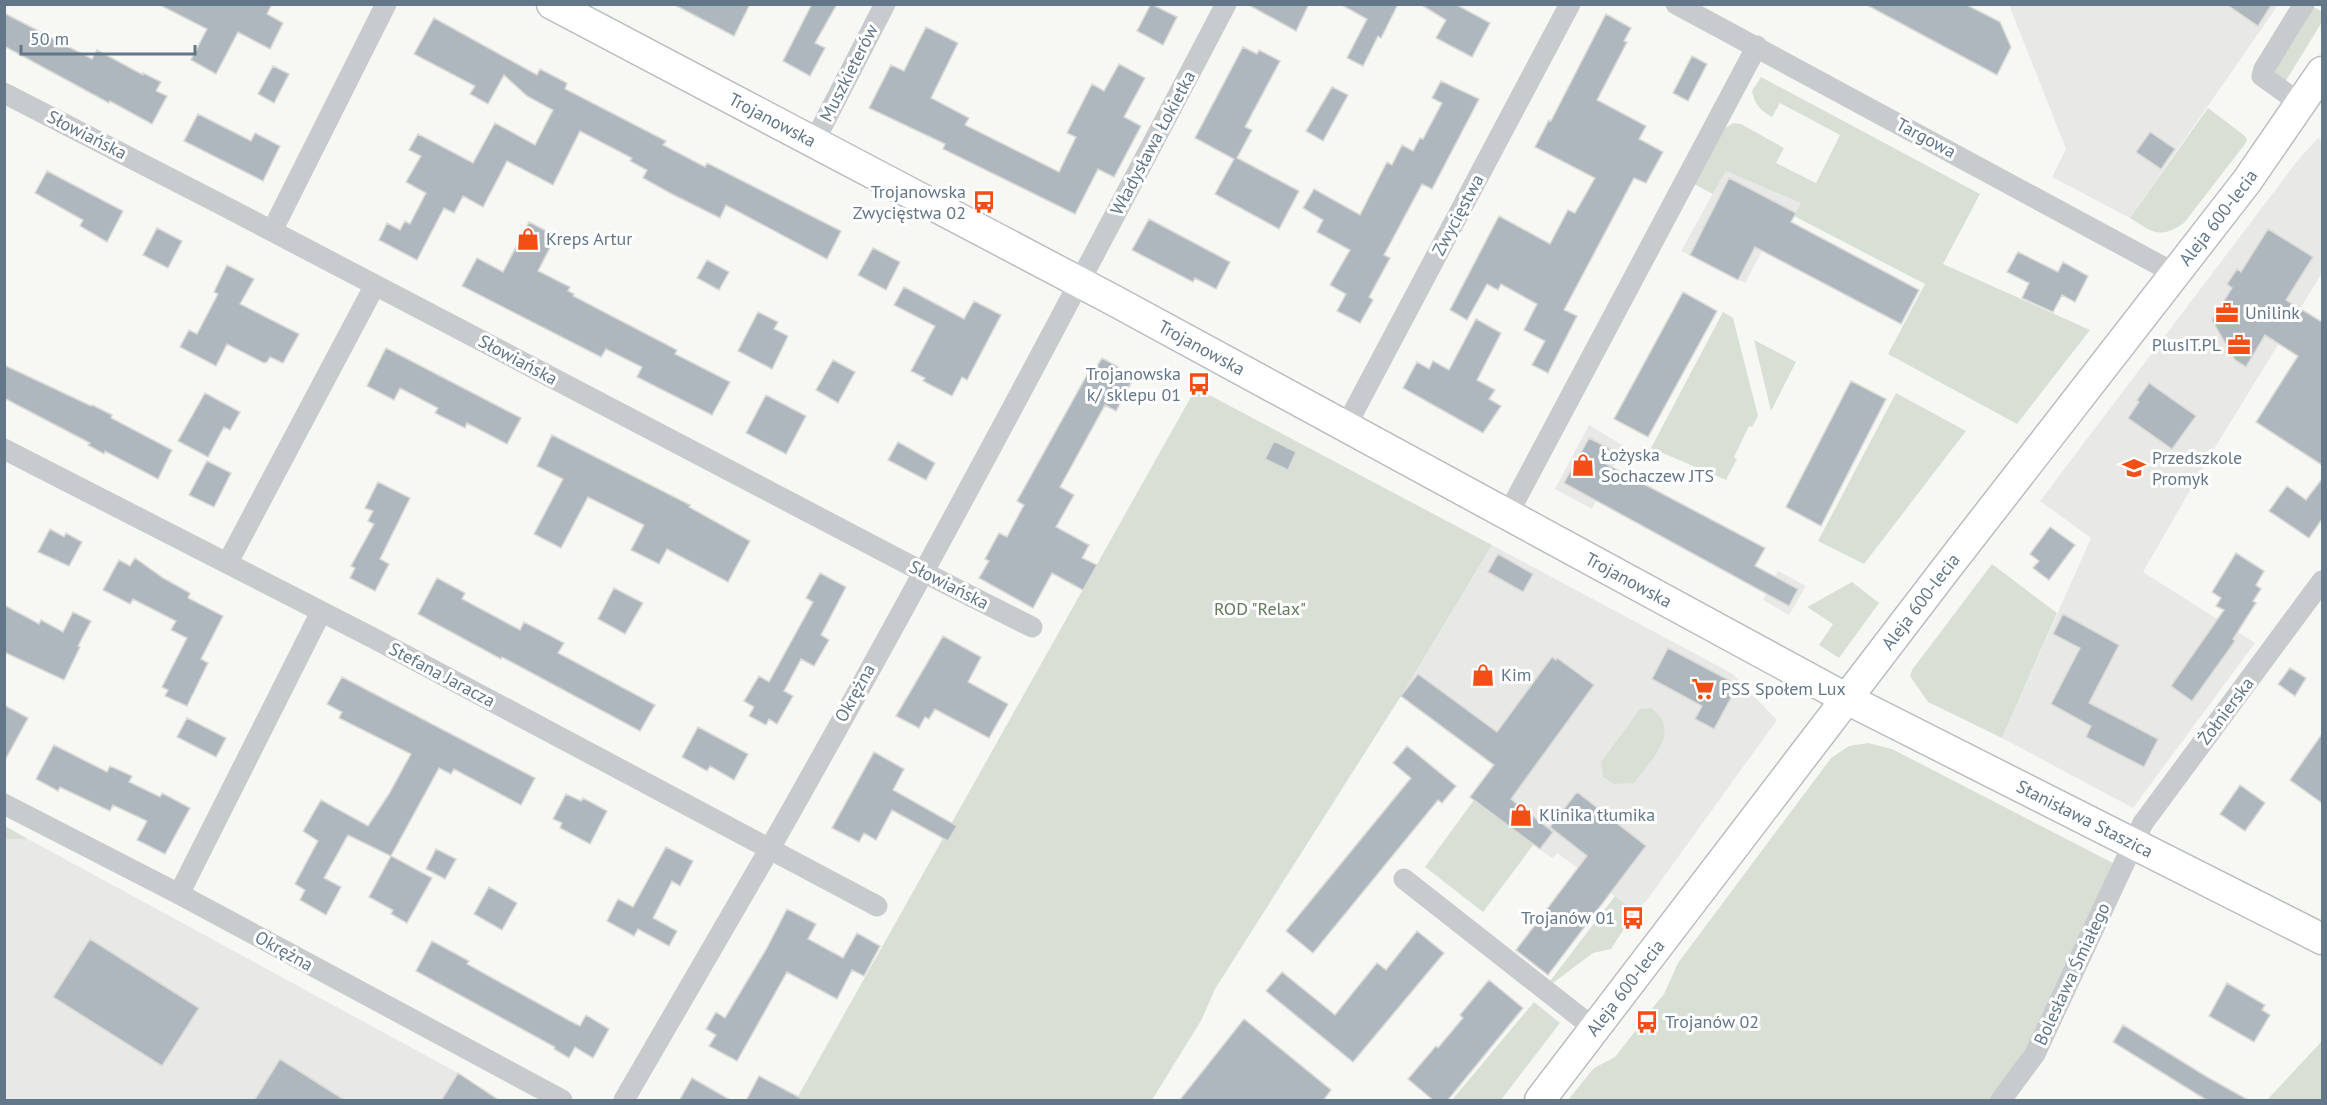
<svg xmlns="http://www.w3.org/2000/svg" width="2327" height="1105" font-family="'PT Sans',sans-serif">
	<rect width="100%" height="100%" fill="#f7f8f4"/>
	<!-- built -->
	<path fill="#e8e9e7" d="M2009,5H2278L2130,218L2052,177L2066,149Z
		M2318,138L2322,141V273L2211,454L2143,572L2255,643L2133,808L2002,738L2091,538L2040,501L2298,160Z
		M1726,170L1802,203L1773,257L1762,251L1745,283L1681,251Z
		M1589,425L1624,446L1592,509L1555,489Z
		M1492,545L1733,674L1777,720L1647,900L1635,912L1578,868L1557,853L1552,858L1474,800L1483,780L1494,765L1401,696Z
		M1778,571L1806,586L1789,615L1763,600Z
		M4,839H28L458,1073L500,1100H5Z"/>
	<!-- green -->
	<path fill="#d8e0d5" d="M2314,7L2322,12V22L2282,87L2274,75L2277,64Z
		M1761,77L1980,194L1943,264L2090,330L2017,424L1888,354L1925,284L1794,216L1801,203L1726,171L1713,194L1694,184L1724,129L1733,123L1741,124L1784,148L1776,163L1816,183L1840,135L1780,103L1772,117C1760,110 1755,105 1752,91Z
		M2208,108L2245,136L2247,140L2245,144L2184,223C2160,240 2152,232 2130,218Z
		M1723,312L1733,318L1758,416L1752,427L1749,426L1734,457L1737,459L1726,480L1651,448Z
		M1754,340L1796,362L1771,411Z
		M1196,388L1492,545L1401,696L1215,989L1202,1019L1152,1100H796Z
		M1896,393L1966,431L1864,564L1818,541Z
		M1992,564L2057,613L2002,738L1928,702L1910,676L1912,670Z
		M1852,582L1879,603L1839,658L1819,645L1833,624L1807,607Z
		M1651,708C1683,731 1651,760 1634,783L1614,784L1603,777L1601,762L1640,709Z
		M1868,743L1892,749L2113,863C2078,940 2044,1033 1994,1100H1568L1594,1068L1615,1057L1636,1030L1642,1034L1656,1016L1650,1011L1664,994L1678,963L1831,758L1849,746Z
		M1474,800L1534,844L1483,912L1425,867Z
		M4,826H5L28,839H5Z
		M1615,896L1635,912L1611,949L1593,953L1553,983L1550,981Z
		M1534,1002L1560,1023L1501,1100H1452Z
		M2322,1041V1100H2267Z"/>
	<!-- building -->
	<path fill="#aeb7bd" stroke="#d9d9d6" stroke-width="1.5" d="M158,4H272L267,14L283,23L270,49L238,32L216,74L191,60L207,29Z
		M673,4H750L734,36Z
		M812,4H837L815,43L825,48L810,76L783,61Z
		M1151,4L1177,17L1163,45L1137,31Z
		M1247,4H1309L1296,31Z
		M1340,4H1398L1381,38L1378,36L1363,66L1347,58L1367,19Z
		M1420,4H1455L1490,23L1472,57L1436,38L1446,20Z
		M1865,4H1965L2000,22L2011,47L1997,75Z
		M2226,4H2272L2258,26Z
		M4,13L92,59L97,50L143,75V73L161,82L156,91L167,96L152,124L110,101L109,103L4,46Z
		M1606,14L1631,28L1624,41L1627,42L1597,100L1646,126L1639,139L1663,152L1646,183L1634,178L1564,310L1577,316L1548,373L1532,365L1545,341L1524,330L1537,304L1501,284L1498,290L1487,284L1467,320L1450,310L1499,216L1550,244L1568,210L1575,213L1595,178L1535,147L1549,120L1551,121Z
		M434,18L537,75L540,69L567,83L565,89L666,141L663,145L705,167L707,163L841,231L827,259L726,205L720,218L670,193L643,178L647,170L630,161L632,158L580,131L553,185L507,161L483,207L463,196L454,213L444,208L417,260L379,240L387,223L400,230L405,221L410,224L426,193L406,182L421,156L409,150L418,134L473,163L495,123L535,145L553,110L527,96L504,75L488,104L470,94L475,86L414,54Z
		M926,27L958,43L931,98L969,118L965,125L1059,172L1076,137L1067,133L1092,84L1104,91L1119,64L1145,78L1124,117L1141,126L1114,177L1098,169L1075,214L943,149L945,144L869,108L891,65L904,71Z
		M1243,47L1257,54L1259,50L1280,61L1245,127L1252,130L1237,158L1299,191L1279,229L1215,194L1234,159L1195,138Z
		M1692,56L1707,64L1688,101L1673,93Z
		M273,66L289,74L274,103L258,94Z
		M1441,81L1479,99L1432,189L1422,184L1384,255L1390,258L1369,297L1373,300L1360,323L1337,311L1346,294L1330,285L1350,250L1317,232L1323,220L1303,208L1314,189L1360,215L1387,162L1392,165L1402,145L1413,151L1420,138L1423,139L1442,103L1432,98Z
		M1332,87L1348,95L1323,141L1306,131Z
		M198,114L251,141L255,133L280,146L263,181L184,141Z
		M2150,132L2175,149L2161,169L2136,152Z
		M47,171L123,211L107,242L80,226L83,220L35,193Z
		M1729,178L1796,213L1791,222L1919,290L1901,324L1755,247L1738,280L1690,255Z
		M1149,219L1230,262L1216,289L1195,278L1193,282L1132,250Z
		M529,222L556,236L538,271L570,287L568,291L574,294L573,296L677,350L675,354L730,382L712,415L637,377L642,367L606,349L601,357L462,286L477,258L503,272Z
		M157,228L182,241L168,268L143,255Z
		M2268,229L2313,257L2286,300L2322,322V465L2256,422L2298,356L2265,335L2246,367L2235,360L2212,320L2232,288L2227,284L2237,269L2241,272Z
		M873,248L900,262L886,290L858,275Z
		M2018,252L2058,272L2063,262L2088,276L2075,302L2062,295L2053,312L2022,298L2029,283L2007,272Z
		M707,260L729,272L719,290L697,278Z
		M227,265L254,279L240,304L299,334L283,363L270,357L267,362L264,363L227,344L216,366L180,347L189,330L197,334L218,294L214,292Z
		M904,287L964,319L974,301L1001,315L967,380L962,377L952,396L923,381L925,378L911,371L935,326L894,305Z
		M1683,292L1717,311L1648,437L1614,419Z
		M758,312L778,322L774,329L788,336L772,369L738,351Z
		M1476,319L1501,333L1477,380L1495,390L1489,399L1501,406L1483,433L1403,388L1417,362L1429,369L1433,361L1449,370Z
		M386,348L521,418L507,444L467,423L465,428L435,413L438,408L400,388L394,400L367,386Z
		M1102,358L1118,367L1115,373L1132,381L1116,411L1105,405L1060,487L1074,495L1056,527L1089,545L1082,558L1097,565L1083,590L1052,573L1033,608L979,578L989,561L985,559L999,533L1007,537L1024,505L1017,501L1092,366L1096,368Z
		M833,360L855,372L838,403L816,390Z
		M4,365L91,406L92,405L112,415L111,418L172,450L158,479L105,451L104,454L88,445L90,443L4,398Z
		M1851,381L1886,399L1821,526L1786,507Z
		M2149,383L2196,416L2172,449L2128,418L2139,402L2137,400Z
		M205,393L240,412L230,430L224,427L208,457L178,441Z
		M766,395L806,416L786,454L746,433Z
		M552,435L690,505L689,507L750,541L728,582L667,549L659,564L631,550L644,525L588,497L561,548L534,534L563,479L537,466Z
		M1589,438L1610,449L1602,462L1765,548L1755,566L1798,589L1789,606L1564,483Z
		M1274,441L1296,452L1288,470L1265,459Z
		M898,442L935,463L926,480L888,460Z
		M207,461L231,473L214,507L189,495Z
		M2322,479V519L2309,538L2269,511L2287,486L2306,500Z
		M378,482L410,498L380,559L389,564L375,591L350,578L355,568L351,566L374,524L368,521L373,511L365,508Z
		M2050,527L2075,545L2049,580L2033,568L2039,561L2030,554Z
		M50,529L64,537L66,533L82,542L69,566L38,552Z
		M2236,553L2264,571L2256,585L2261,589L2253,601L2256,603L2233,639L2235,641L2192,701L2171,686L2224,610L2216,606L2221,598L2212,592Z
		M1498,554L1533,574L1523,592L1488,572Z
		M135,558L163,578L190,593L188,598L223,616L201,659L208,663L187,706L165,696L168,690L162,687L187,638L171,630L176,621L133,599L130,604L103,590L119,560L130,566Z
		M820,573L846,587L821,635L829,640L814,666L801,659L784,691L793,696L777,724L769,719L766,725L749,716L754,707L744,701L759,676L769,682L813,602L806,598Z
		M437,578L465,593L462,599L520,630L524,622L564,643L558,653L655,705L640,731L502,657L501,659L418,614Z
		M614,588L643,603L625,634L598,619Z
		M4,605L39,624L41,620L63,632L73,612L91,621L78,646L80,647L64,680L4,652Z
		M2063,614L2119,645L2089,703L2158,739L2144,767L2086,737L2091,726L2051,704L2080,648L2053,634Z
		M943,636L981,657L968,682L1008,704L989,738L935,709L929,719L925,717L919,728L896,716Z
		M1668,648L1738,685L1714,729L1695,719L1702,706L1652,679Z
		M1552,657L1556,660L1557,658L1594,685L1511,799L1553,832L1540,849L1470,797L1494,765L1401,696L1418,674L1497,732Z
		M2290,668L2306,678L2295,696L2278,684Z
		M342,677L535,778L521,805L454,769L451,774L439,768L391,856L432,878L407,923L391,914L393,910L369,897L391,856L348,835L324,878L341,887L326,915L300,900L305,890L295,884L318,841L303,831L321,800L368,826L389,794L411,754L339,718L342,712L327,704Z
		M4,705L28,718L4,762Z
		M187,718L226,738L216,757L177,737Z
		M698,727L748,754L734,780L710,766L707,771L682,757Z
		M2322,734V803L2290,780Z
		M54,745L107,772L110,766L132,776L129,782L160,797L162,793L190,808L165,854L137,840L147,821L113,805L110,811L60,787L58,791L36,779Z
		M1407,746L1456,786L1442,803L1438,800L1313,953L1286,931L1411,778L1393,763Z
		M874,752L904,769L893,790L957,826L948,841L892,810L876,840L864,833L859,842L832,828Z
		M2240,785L2265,803L2245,831L2220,814Z
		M1577,792L1646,846L1548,975L1516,950L1587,856L1550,827Z
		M566,794L581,801L583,798L607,811L590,844L560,828L562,823L553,819Z
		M666,847L693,861L680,886L672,881L653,918L677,931L669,946L638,929L634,936L607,921L618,899L633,907Z
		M436,849L456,859L445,879L426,869Z
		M489,887L517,903L502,930L474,914Z
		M787,909L816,924L808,939L843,958L857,933L880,946L864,976L852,970L837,999L787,972L737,1061L709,1046L716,1035L706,1029L716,1012L725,1018L767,948Z
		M1417,931L1444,953L1353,1062L1266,991L1282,972L1335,1015L1377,963L1386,970Z
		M90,939L199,1008L162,1066L53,997Z
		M432,941L469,961L467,964L570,1021L580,1026L586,1015L609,1029L593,1058L575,1047L569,1058L554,1049L555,1047L416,971Z
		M1489,980L1523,1008L1447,1101H1434L1408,1079L1436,1046L1438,1048L1463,1018L1460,1015Z
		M2227,983L2265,1005L2262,1010L2270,1015L2254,1042L2209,1016Z
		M1244,1019L1331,1090L1323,1101H1179Z
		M2123,1025L2207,1077L2250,1101H2208L2113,1042Z
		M280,1059L346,1101H254Z
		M458,1073L500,1101H441Z
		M759,1076L806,1101H746Z
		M692,1078L732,1101H679Z"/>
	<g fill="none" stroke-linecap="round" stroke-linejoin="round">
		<!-- secondary casing -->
		<g stroke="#b9bec3" stroke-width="33">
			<g id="secondary">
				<path id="s1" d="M552,4L1115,301L1847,699L2322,939"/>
				<path id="s2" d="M1540,1100L1945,570L2247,181L2322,72"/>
			</g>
		</g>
		<!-- street -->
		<path stroke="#c7cbce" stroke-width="21" d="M1676,4L2176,274
			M4,93L228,208L923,572L1032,627
			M2301,104L2262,76L2264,69L2304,4
			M814,142L885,4
			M272,231L386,4
			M1346,426L1570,4
			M4,449L375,639L877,906
			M1508,514L1757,46
			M228,562L375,285
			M4,804L179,894L562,1100
			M1404,879L1595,1029
			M179,894L321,612
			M624,1100C672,1017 721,934 769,850C927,572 1077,288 1226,4
			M2001,1100L2035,1054L2143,823L2322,581"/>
		<!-- secondary -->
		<use href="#secondary" stroke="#fff" stroke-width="30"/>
	</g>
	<!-- icons -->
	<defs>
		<g id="bus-bare" transform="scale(1.8)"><path d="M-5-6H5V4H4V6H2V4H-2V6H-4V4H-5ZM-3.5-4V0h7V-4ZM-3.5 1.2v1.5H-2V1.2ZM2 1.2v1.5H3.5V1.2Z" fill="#f44e17" stroke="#fff" stroke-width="2.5" paint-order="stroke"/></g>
		<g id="shop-bare" transform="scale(1.8)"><path d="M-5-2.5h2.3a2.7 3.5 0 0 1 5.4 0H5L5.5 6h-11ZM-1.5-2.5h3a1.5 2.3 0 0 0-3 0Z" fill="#f44e17" stroke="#fff" stroke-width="2.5" paint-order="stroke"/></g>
		<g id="office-bare" transform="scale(1.8)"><path d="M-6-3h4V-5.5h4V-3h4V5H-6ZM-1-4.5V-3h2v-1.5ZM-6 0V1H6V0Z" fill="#f44e17" stroke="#fff" stroke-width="2.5" paint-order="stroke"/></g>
		<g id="school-bare" transform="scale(1.8)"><path d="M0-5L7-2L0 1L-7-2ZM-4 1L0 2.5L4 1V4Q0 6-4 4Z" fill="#f44e17" stroke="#fff" stroke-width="2.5" paint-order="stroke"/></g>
		<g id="supermarket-bare" transform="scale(1.8)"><path d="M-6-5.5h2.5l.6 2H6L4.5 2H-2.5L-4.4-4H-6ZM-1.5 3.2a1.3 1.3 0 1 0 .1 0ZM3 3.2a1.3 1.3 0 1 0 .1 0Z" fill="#f44e17" stroke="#fff" stroke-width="2.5" paint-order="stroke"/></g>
	</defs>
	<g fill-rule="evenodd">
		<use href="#bus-bare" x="984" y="202"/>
		<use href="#shop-bare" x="528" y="239"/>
		<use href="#office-bare" x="2227" y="313"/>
		<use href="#office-bare" x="2239" y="345"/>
		<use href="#bus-bare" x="1199" y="384"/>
		<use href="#shop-bare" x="1583" y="465"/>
		<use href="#school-bare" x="2134" y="468"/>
		<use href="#shop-bare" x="1483" y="675"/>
		<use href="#supermarket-bare" x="1703" y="689"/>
		<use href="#shop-bare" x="1521" y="815"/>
		<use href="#bus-bare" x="1633" y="918"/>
		<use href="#bus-bare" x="1647" y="1022"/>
	</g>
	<g text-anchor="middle" stroke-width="6" stroke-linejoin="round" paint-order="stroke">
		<!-- street labels -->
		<g font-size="18" fill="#637788" stroke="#fff">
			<text transform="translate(849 73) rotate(-63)" y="6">Muszkieterów</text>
			<text dy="6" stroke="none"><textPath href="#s1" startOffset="249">Trojanowska</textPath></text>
			<text transform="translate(87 135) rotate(27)" y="6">Słowiańska</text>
			<text transform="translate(1926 138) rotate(28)" y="6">Targowa</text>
			<text transform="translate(1153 143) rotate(-62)" y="6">Władysława Łokietka</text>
			<text transform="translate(1458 215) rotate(-62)" y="6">Zwycięstwa</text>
			<text dy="6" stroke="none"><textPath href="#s2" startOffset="1113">Aleja 600-lecia</textPath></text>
			<text dy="6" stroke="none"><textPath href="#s1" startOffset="735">Trojanowska</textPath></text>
			<text transform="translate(518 360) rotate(28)" y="6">Słowiańska</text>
			<text dy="6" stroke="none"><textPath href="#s1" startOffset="1221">Trojanowska</textPath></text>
			<text transform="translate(949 585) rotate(27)" y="6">Słowiańska</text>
			<text dy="6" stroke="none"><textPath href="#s2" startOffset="627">Aleja 600-lecia</textPath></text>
			<text transform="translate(442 675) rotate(28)" y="6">Stefana Jaracza</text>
			<text transform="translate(855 693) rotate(-61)" y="6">Okrężna</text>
			<text transform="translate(2226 711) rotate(-53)" y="6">Żołnierska</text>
			<text dy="6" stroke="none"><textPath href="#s1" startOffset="1736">Stanisława Staszica</textPath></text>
			<text transform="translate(284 951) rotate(29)" y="6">Okrężna</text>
			<text transform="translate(2072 974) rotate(-65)" y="6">Bolesława Śmiałego</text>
			<text dy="6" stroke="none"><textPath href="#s2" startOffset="141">Aleja 600-lecia</textPath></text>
		</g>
		<!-- poi labels -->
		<g font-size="18" fill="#637788" stroke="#fff" text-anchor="start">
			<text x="966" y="198" text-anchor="end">Trojanowska<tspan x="966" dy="21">Zwycięstwa 02</tspan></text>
			<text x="546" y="245">Kreps Artur</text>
			<text x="2245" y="319">Unilink</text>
			<text x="2221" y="351" text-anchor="end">PlusIT.PL</text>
			<text x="1181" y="380" text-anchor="end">Trojanowska<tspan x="1181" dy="21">k/ sklepu 01</tspan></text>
			<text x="1601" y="461">Łożyska<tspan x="1601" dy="21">Sochaczew JTS</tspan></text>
			<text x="2152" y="464">Przedszkole<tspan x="2152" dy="21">Promyk</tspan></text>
			<text x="1501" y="681">Kim</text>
			<text x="1721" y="695">PSS Społem Lux</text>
			<text x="1539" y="821">Klinika tłumika</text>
			<text x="1615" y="924" text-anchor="end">Trojanów 01</text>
			<text x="1665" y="1028">Trojanów 02</text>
		</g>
		<!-- park labels -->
		<g font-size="18" fill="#647a5f" stroke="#fff">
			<text x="1260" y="615">ROD "Relax"</text>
		</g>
	</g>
	<!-- border -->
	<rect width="2327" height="1105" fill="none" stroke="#637788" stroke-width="12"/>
	<!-- scale -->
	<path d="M21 45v9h174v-9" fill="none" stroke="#637788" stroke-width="3"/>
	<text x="30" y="45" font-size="18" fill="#637788" stroke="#ffffff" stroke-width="4.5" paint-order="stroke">50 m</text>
</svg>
